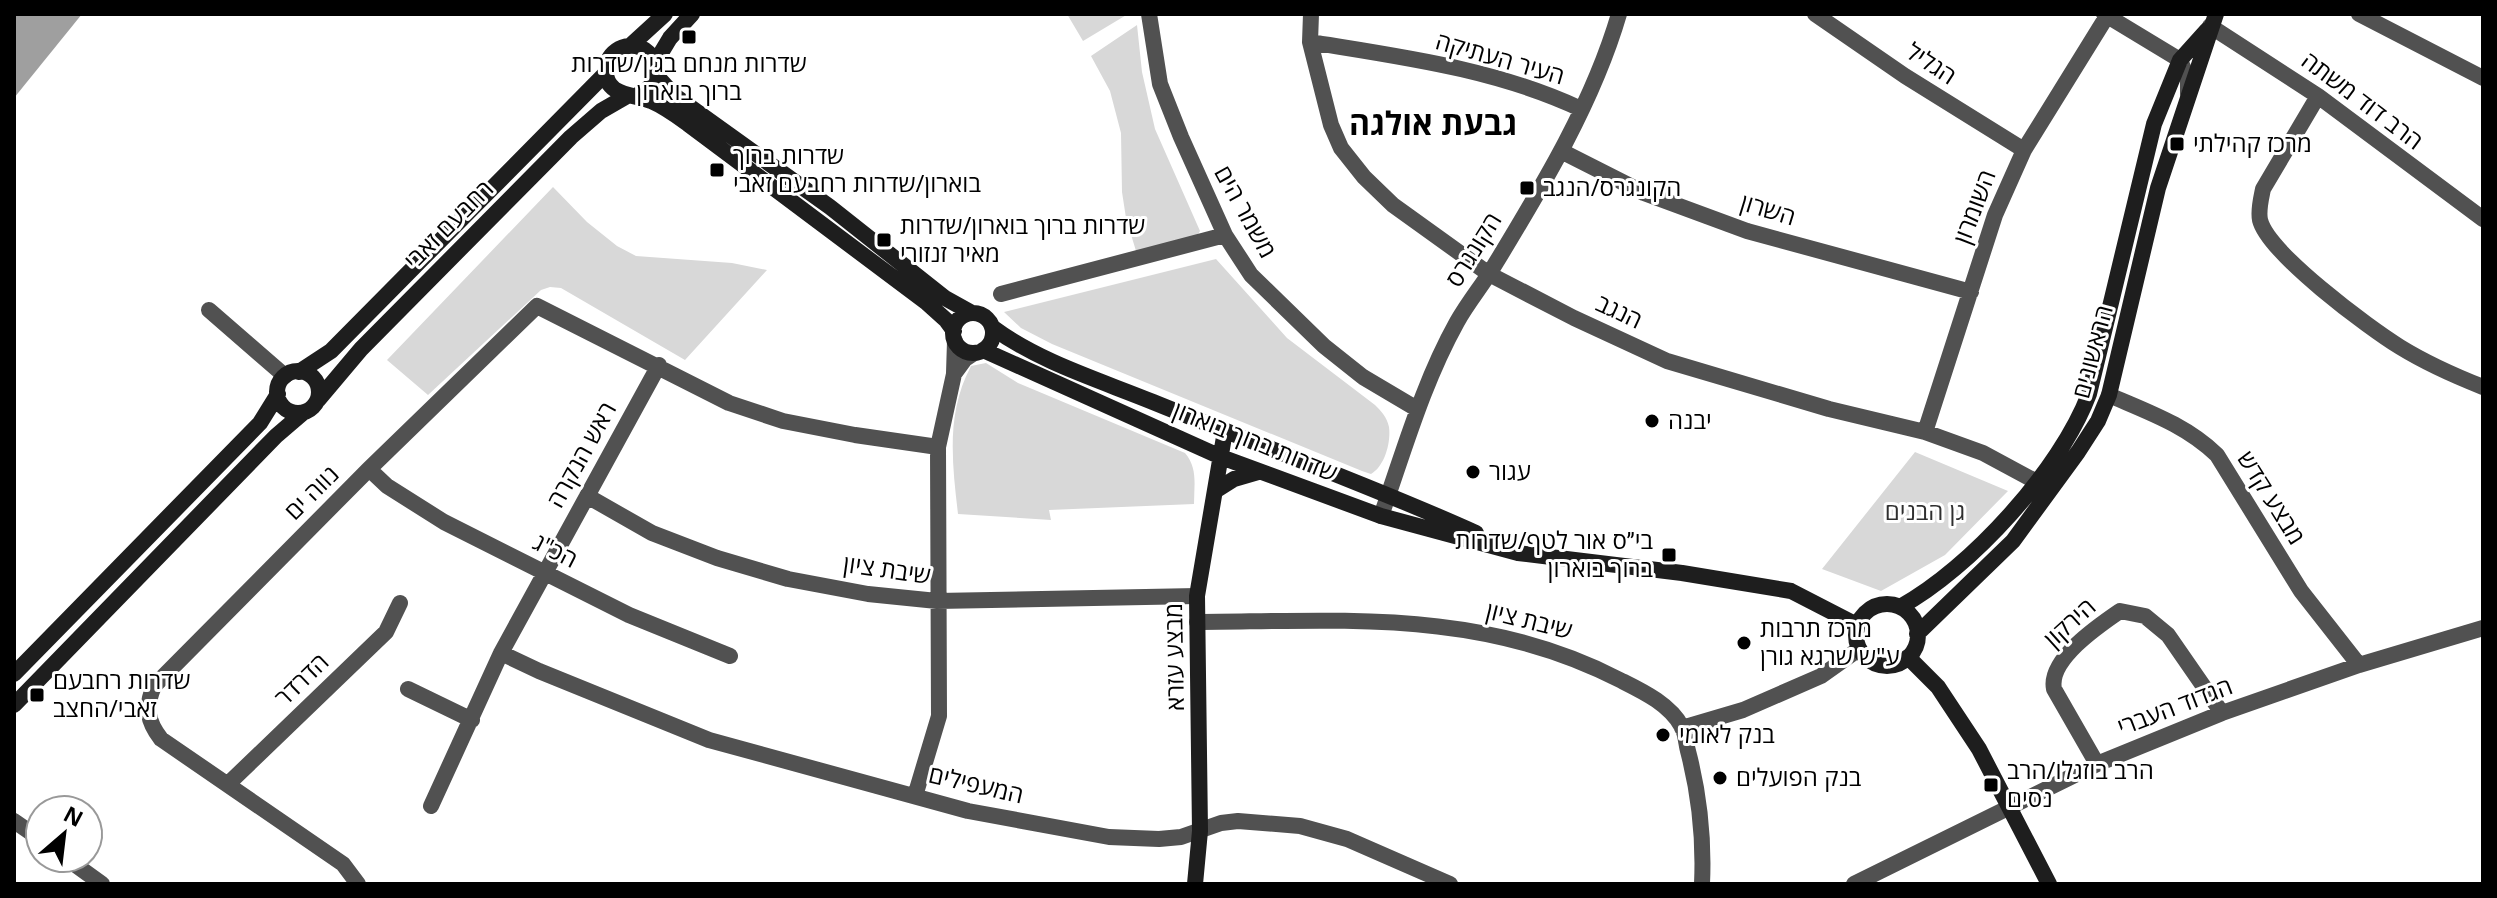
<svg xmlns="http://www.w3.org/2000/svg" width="2497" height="898" font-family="'Open Sans',Heebo,sans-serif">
	<rect width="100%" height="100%" fill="#fff"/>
	<!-- green -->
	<path fill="#d8d8d8" d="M1067,14H1128L1083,41Z
		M1137,25L1142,72L1155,129L1200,231L1197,236L1136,251L1126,218L1122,192L1121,133L1110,91L1091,56Z
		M553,187L587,222L617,246L636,256L732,263L767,270L685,360L561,288L550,287L541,290L428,395L387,360Z
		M1216,259L1287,338L1375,405C1381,411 1387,417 1389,427C1391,442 1385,466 1371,474L1362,471L1052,344L1021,328L1004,312Z
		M986,363L1018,383L1185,453C1198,468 1194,486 1194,504L1049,510L1051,520L958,514C952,462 946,413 971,366Z
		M1915,452L2008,491L1945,555L1881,591L1822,569Z"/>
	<!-- water -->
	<path fill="#9f9f9f" d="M14,14H82L14,98Z"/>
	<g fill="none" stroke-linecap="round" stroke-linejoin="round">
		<!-- street -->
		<path stroke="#515151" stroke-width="16" d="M1149,14L1160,84L1181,137L1225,235L1251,275L1324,346L1363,377L1417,409
			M1311,14L1310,42L1331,125L1341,148L1364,177L1393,205L1489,274L1574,318L1667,361L1829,409L1925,432L1983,453L2048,488
			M1815,14L1905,76L2024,150
			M2104,14L2180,60L2188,79V94
			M2359,14L2483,78
			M2210,26L2318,96L2483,219
			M1310,42C1402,57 1496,69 1581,109
			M2318,96L2263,189C2261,199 2258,210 2260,220C2268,253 2369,328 2400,347C2426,363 2455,376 2483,387
			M1561,151L1644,193L1747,231L1971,292
			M1001,294L1225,235
			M209,310L285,376
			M954,373L955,341
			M2109,395C2148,412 2186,425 2217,455L2301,591L2359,665
			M1925,432L1995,215L2024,150L2107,16
			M369,469L387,486L444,522L629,615L730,656
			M587,496L652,533L717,558L788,579L868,594L937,601L1197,596
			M1381,516C1404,451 1423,383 1457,322C1467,304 1480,288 1491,271C1540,190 1592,106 1619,14
			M1197,622C1346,621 1483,609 1620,680C1642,691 1670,704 1682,727C1686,734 1686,744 1688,751C1699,793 1704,840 1702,884
			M501,653L539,671L709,740L968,811L1109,837L1159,839L1181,837L1221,823L1238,821L1300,826L1347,839L1450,884
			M408,689L472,720
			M1682,728L1743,710L1821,676L1859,649
			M2097,764L2054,689C2048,660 2098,626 2120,611L2145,616L2168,635L2222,713
			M228,784L386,632L400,603
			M915,796L939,716L938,447L954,374L965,359L974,353
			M431,806L501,653L659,365
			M14,821L40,839
			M66,858L102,884
			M358,884L343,864L161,739C147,721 145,707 154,686L369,469L537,306L729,403L783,421L855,435L938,447
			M1854,884L2097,764L2222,713L2359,665L2483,628"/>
		<!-- secondary -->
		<path stroke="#1e1e1e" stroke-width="16" d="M630,46L665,14
			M655,63L670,38L692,14
			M656,75L675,96L830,207L945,298L972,313
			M635,96C675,82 651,33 619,49C612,53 607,60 606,69C604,96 633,94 651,101C665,107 677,116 688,124L926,302L946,320L954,331
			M953 333a20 20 0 1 1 40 0a20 20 0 1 1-40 0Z
			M992,327C1039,362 1099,380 1153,402C1261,446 1370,485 1476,533
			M983,350L1221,457L1381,516L1518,553L1682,573L1791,591L1857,625
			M277 392a21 21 0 1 1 42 0a21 21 0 1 1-42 0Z
			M299,372L331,351L606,73
			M318,400L361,349L571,137L601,111L627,96
			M1215,491L1234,479L1258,472
			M1856 635a31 31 0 1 1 62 0a31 31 0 1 1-62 0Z
			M1900,607C1971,568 2060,470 2089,394L2154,124L2180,60L2207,30
			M1917,634L2013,541L2078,452L2098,421L2109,395L2158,188L2216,14
			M1908,657L1938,687L1979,749L2049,884
			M14,674L260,423L278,394
			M14,705L276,436L304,412
			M1195,884L1200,831L1197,596L1225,431"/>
	</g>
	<!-- markers -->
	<g fill="#000" stroke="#fff" stroke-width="3">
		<rect x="681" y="29" width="16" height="16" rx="4"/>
		<rect x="2169" y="136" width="16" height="16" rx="4"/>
		<rect x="709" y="162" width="16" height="16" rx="4"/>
		<rect x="1519" y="180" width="16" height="16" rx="4"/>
		<rect x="876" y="232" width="16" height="16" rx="4"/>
		<circle cx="1652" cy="421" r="8"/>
		<circle cx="1473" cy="472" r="8"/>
		<rect x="1661" y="547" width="16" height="16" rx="4"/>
		<circle cx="1744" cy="643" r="8"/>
		<rect x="29" y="687" width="16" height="16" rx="4"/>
		<circle cx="1663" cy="735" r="8"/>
		<circle cx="1720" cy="778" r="8"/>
		<rect x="1983" y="777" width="16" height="16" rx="4"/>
	</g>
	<g text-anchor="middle" stroke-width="6" stroke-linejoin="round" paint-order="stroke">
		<!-- street labels -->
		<g font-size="24" fill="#000" stroke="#fff">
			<text transform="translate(1500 59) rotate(16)" y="8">העיר העתיקה</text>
			<text transform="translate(1931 64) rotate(33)" y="8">הגליל</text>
			<text transform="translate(2362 101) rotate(37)" y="8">הרב דוד משתה</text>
			<text transform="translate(1975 207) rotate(-69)" y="8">השומרון</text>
			<text transform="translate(1768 210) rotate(17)" y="8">השרון</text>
			<text transform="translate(1245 212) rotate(61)" y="8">משמר הים</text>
			<text transform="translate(449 225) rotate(-45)" y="8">רחבעם זאבי</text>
			<text transform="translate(1474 250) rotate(-58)" y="8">הקונגרס</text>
			<text transform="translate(1619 312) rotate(25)" y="8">הנגב</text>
			<text transform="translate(2093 352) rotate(-75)" y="8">הראשונים</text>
			<text transform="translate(1255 442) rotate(22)" y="8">שדרות ברוך בוארון</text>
			<text transform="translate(582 455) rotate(-61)" y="8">ראש הנקרה</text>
			<text transform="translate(312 493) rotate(-45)" y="8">נווה ים</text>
			<text transform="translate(2271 498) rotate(58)" y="8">מבצע קדש</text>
			<text transform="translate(555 551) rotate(27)" y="8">הכ"ג</text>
			<text transform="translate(887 570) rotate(8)" y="8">שיבת ציון</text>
			<text transform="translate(1529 621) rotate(14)" y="8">שיבת ציון</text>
			<text transform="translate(2070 623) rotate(-42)" y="8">הירקון</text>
			<text transform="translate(1175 657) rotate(-91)" y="8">מבצע עזרא</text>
			<text transform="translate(302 680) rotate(-44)" y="8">הדרדר</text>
			<text transform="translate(2175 707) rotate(-21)" y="8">הגדוד העברי</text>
			<text transform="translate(976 785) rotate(13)" y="8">המעפילים</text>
		</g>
		<!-- poi labels -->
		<g font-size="24" fill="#000" stroke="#fff" text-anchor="start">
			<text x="689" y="72" text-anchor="middle">שדרות מנחם בגין/שדרות<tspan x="689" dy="28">ברוך בוארון</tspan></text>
			<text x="2193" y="152">מרכז קהילתי</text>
			<text x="733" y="164">שדרות ברוך<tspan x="733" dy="28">בוארון/שדרות רחבעם זאבי</tspan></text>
			<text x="1543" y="196">הקונגרס/הנגב</text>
			<text x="900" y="234">שדרות ברוך בוארון/שדרות<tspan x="900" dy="28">מאיר זנזורי</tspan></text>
			<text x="1668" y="429">יבנה</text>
			<text x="1489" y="480">עגור</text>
			<text x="1653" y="549" text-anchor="end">בי״ס אור לטף/שדרות<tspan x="1653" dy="28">ברוך בוארון</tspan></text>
			<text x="1760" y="637">מרכז תרבות<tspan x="1760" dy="28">ע"ש שרגא גורן</tspan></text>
			<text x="53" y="689">שדרות רחבעם<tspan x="53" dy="28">זאבי/החצב</tspan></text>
			<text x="1679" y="743">בנק לאומי</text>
			<text x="2007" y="779">הרב בוזגלו/הרב<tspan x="2007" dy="28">נסים</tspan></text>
			<text x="1736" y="786">בנק הפועלים</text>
		</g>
		<!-- park labels -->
		<g font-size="24" fill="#2f2f2f" stroke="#fff">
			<text x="1925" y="520">גן הבנים</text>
		</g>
		<!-- district labels -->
		<g font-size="32" font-weight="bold" fill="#000" stroke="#fff">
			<text x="1433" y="135">גבעת אולגה</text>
		</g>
	</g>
	<!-- border -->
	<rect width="2497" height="898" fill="none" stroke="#000000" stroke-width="32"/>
	<!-- north arrow -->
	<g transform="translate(64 834) rotate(28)"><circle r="38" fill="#ffffff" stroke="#999999" stroke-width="2"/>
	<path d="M0-6L14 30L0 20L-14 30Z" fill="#000000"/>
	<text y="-12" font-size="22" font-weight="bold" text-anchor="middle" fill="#000000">N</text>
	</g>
</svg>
